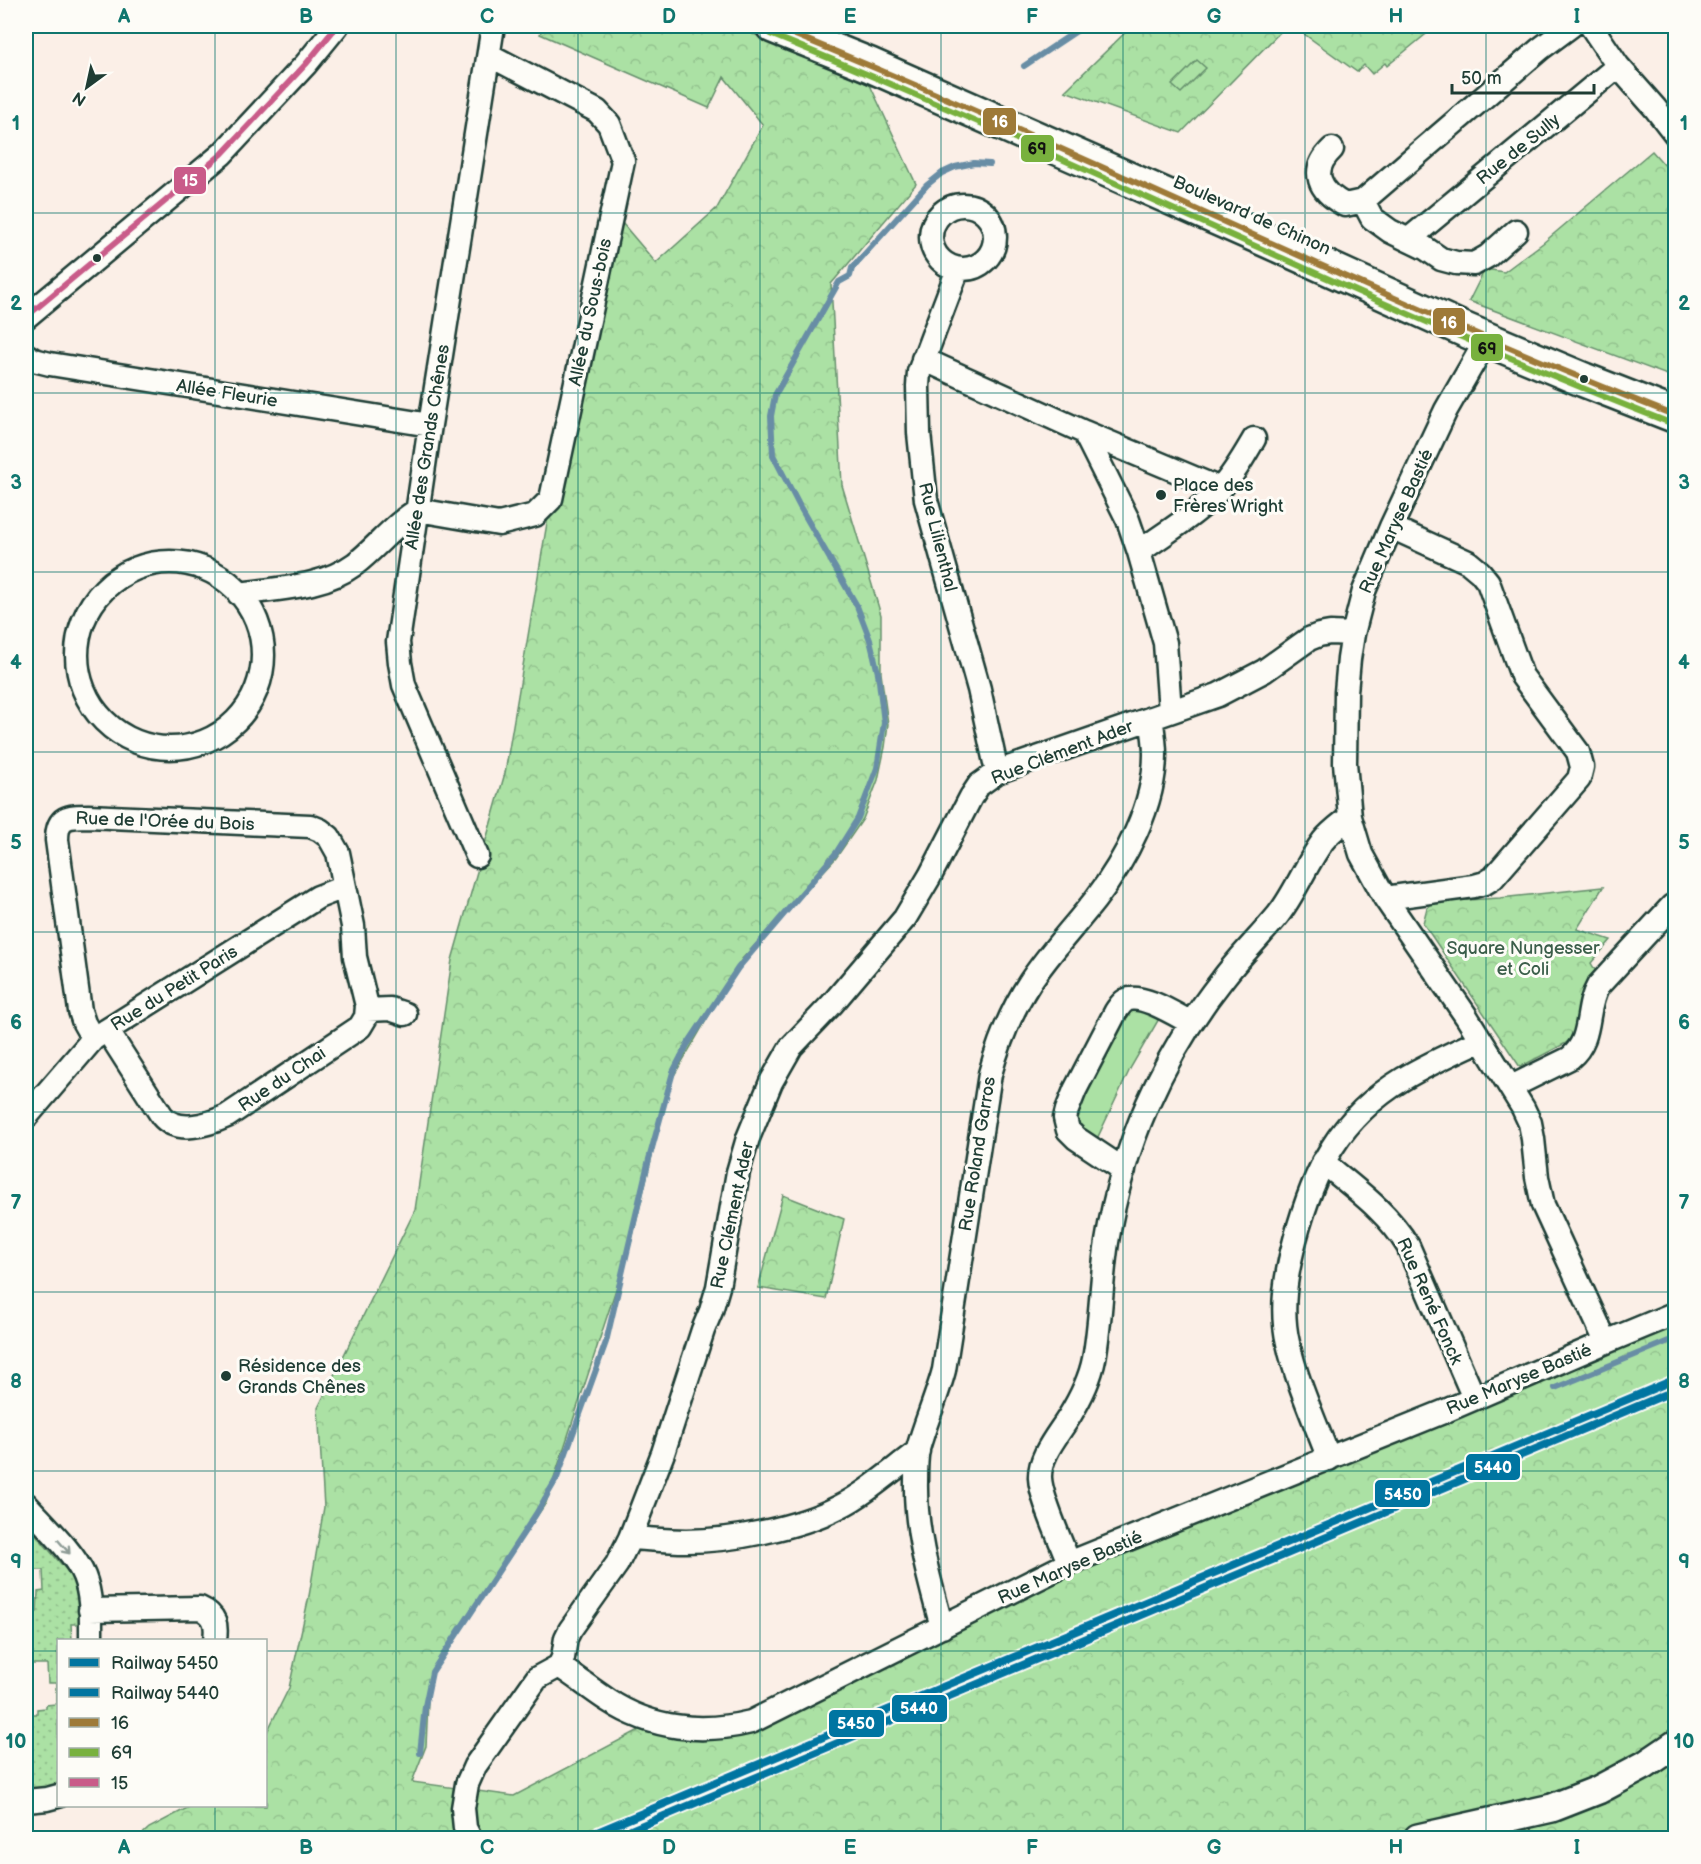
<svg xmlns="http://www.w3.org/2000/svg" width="1701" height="1864" font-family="'Balsamiq Sans',sans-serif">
	<defs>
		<pattern id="grass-dots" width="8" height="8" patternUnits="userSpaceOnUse" patternTransform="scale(1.5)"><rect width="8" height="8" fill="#abe1a4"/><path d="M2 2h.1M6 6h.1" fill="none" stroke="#93c28e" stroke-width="1.8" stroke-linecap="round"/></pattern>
		<pattern id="forest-crowns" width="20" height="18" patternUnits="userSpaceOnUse" patternTransform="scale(1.5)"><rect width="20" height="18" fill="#abe1a4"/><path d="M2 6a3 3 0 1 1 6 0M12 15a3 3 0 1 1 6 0" fill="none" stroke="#93c28e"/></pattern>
	</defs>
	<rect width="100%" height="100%" fill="#fbefe7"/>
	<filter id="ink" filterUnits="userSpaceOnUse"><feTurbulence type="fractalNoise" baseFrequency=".0167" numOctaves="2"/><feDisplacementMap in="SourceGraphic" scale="12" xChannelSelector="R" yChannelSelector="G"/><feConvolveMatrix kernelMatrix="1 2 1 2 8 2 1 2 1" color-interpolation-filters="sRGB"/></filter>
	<g filter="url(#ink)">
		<!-- grass -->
		<path fill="url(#grass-dots)" stroke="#658f6c" stroke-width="1.5" d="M26,1523L74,1579L77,1587L80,1624H71L72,1640H58V1786L26,1793V1746L29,1745L27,1714H37V1709L46,1708V1705L56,1704V1683H48L47,1664H26V1612H37L38,1592L44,1591L43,1570H33L32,1567H26Z"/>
		<!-- forest -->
		<path fill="url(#forest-crowns)" stroke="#658f6c" stroke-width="1.5" d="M543,26H735L870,85L916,184L831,284L842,485L881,615V673L888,724L885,747L878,780L863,819L836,858L742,959L669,1084L632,1240L546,1503L451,1642L429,1680L426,1746L412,1782L514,1796L639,1730L702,1741L751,1722L942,1627L1675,1313V1838H138L149,1828L191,1806H266V1734L289,1688L309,1596L324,1507L318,1408L415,1210L452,960L505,773L551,499L611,210L656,263L717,208L763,125L724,77L709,108L540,34Z
			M1132,26H1286L1181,133L1065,91Z
			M1293,26H1436L1387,66L1385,63L1372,74L1364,65L1357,72Z
			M1652,151L1675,177V378L1469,301L1485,269L1504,272L1543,243Z
			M1603,887L1577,929L1611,940L1591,963L1595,970L1580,999L1575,1033L1566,1043L1520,1067L1423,923L1427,908L1434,902L1500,898Z
			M783,1195L844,1219L826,1299L758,1288Z"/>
		<!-- pitch -->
		<path fill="#abe1a4" stroke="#658f6c" stroke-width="1.5" d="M1197,60L1206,68L1181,93L1172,85Z
			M1131,1002L1160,1017L1131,1067L1095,1143L1074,1126L1072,1115Z"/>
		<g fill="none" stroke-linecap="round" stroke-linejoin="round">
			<!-- stream -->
			<path stroke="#678da5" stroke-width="6" d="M1024,66L1084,26
				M1555,1388L1676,1338
				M420,1753L425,1706L432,1672L536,1514L557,1478L606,1342L649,1159L673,1072L687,1045L738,968L836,853L858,818L877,768L884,723L878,673L870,640L857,606L800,507L773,455L771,416L775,395L839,282L850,276L852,268L927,185L942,173L955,167L974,163L990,164"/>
			<!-- minor casing -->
			<g stroke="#1f3d34" stroke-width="27">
				<path id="minor" d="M1618,66L1655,108L1676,135
					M1332,149C1309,171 1319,191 1345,205L1363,201
					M931 237a32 32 0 1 1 64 0a32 32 0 1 1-64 0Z
					M1516,231L1488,256L1474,264L1456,263L1441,259L1425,248L1390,231L1372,218L1363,201L1540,49L1571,26
					M1408,240L1618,66L1591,26
					M958,269L919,372L918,386L919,433L926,500L979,689L997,772
					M26,317L222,154L306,64L337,26
					M26,355L34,360L50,364L430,425
					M923,359L1084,432L1128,520L1139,552L1165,643L1170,711
					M1084,432L1220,489
					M1139,552C1166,532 1198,514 1220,489C1234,474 1244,456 1254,439
					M77 655a93 93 0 1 1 186 0a93 93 0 1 1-186 0Z
					M239,594C279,588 322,588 355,564C377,547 394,524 418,510L499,524L535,515L551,499L623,161L609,124L597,111L489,55
					M477,856L404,685L400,663L398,642L430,425L493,26
					M1385,898L1474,886L1485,883L1493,878L1579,779L1582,767L1578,752L1522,676L1488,582L1480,572L1468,562L1391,527
					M367,1010L390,1009L405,1014
					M93,1039L84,1023L80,1011L57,840C57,816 68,816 88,816L310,826L320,830L329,837L338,853L353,926L355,957L367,1006L366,1017L360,1027L227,1116C207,1125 177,1134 162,1116L107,1030
					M1511,1087L1570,1058C1594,1038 1584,1010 1598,986L1672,906
					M26,1117L93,1039L318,897L344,887
					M1323,1162C1354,1188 1387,1211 1408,1246L1474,1398
					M1124,1170L1076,1138L1068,1130L1065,1118L1067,1110L1075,1090L1116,1011C1119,1007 1121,1003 1126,1000C1142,993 1176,1015 1191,1023
					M1606,1342L1676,1313
					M1329,1459C1315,1421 1297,1383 1288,1343C1280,1309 1286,1274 1295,1240C1314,1169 1339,1118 1403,1079C1428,1064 1455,1052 1481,1040
					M26,1504C43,1523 75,1553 84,1576C92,1596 91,1619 91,1640
					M630,1538C649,1539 667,1541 686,1541C731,1541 798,1528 839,1507C867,1493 892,1470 918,1451
					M1069,1563C1061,1541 1041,1499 1040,1478C1039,1456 1058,1435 1069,1417C1080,1399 1090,1380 1094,1359C1101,1321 1101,1281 1107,1242C1122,1147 1162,1056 1222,980C1239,957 1260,937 1278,915C1296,892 1306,864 1323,841C1330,832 1340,825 1350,817
					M90,1610L200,1608C216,1615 217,1625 215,1640
					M942,1627C929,1579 915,1532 916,1482C916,1471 916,1459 918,1449C925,1423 937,1397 944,1370L990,1074C999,1041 1011,1011 1030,982C1049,953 1073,928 1095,900C1125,861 1155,805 1155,754C1155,742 1153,730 1151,718
					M559,1666C576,1677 592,1690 609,1701C652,1729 702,1734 751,1722L1069,1563L1443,1412L1606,1342L1543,1205L1537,1177L1533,1139L1530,1123L1523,1108L1466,1016L1385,898L1361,854L1350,817L1345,763L1346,692L1349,659L1353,634L1364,591L1391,527L1446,410L1487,339
					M26,1801L47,1799L58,1796
					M470,1838L465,1828L463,1808L467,1784L475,1766L537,1678L559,1666L563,1658L566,1638L570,1630L617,1564L630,1538L663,1453L703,1330L711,1311L718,1287L738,1172L748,1138L771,1082L791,1047L832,1004L905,918L930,876L971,797L979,785L997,772L1218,695L1264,671L1309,639L1319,635L1330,633L1353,634"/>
			</g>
			<!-- tertiary casing -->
			<g stroke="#1f3d34" stroke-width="32">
				<path id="tertiary" d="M1418,1838L1552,1808L1598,1790L1645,1765L1676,1744"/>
			</g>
			<!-- primary casing -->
			<g stroke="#1f3d34" stroke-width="38">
				<path id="primary" d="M773,26L870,65L1271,242L1465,330L1584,380L1676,416"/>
			</g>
			<!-- minor -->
			<use href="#minor" stroke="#fdfcf7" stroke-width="22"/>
			<!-- tertiary -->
			<use href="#tertiary" stroke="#fdfcf7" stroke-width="27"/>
			<!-- primary -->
			<use href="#primary" stroke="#fdfcf7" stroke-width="33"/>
			<!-- bus-1 casing -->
			<g stroke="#fdfcf7" stroke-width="10">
				<path id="bus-1" d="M773,26C1077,148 1370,296 1676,416"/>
			</g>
			<!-- bus-2 casing -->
			<g stroke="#fdfcf7" stroke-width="10">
				<path id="bus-2" d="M770,34C1074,157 1367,305 1673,424"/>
			</g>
			<!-- bus-3 casing -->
			<g stroke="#fdfcf7" stroke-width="10">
				<path id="bus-3" d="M26,317L222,154L306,64L337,26"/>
			</g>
			<!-- bus-1 -->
			<use href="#bus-1" stroke="#9e7a38" stroke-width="6"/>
			<!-- bus-2 -->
			<use href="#bus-2" stroke="#78b13e" stroke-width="6"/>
			<!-- bus-3 -->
			<use href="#bus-3" stroke="#c95b89" stroke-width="6"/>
			<!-- rail-1 casing -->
			<g stroke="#fdfcf7" stroke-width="12">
				<path id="rail-1" d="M583,1838L1676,1379"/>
			</g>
			<!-- rail-2 casing -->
			<g stroke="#fdfcf7" stroke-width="12">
				<path id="rail-2" d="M612,1838L1676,1390"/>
			</g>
			<!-- rail-1 -->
			<use href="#rail-1" stroke="#0075a1" stroke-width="8"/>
			<!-- rail-2 -->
			<use href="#rail-2" stroke="#0075a1" stroke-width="8"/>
		</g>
		<!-- one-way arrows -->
		<defs><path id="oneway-shaft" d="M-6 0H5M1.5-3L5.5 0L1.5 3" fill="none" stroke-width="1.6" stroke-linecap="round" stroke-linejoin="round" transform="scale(1.5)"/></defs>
		<use stroke="#8e9c96" href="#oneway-shaft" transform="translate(64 1547) rotate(49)"/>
	</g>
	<!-- grid -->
	<path fill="none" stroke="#0f766e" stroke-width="1.5" stroke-opacity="0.55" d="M215,26V1640M396,26V1838M578,26V1838M760,26V1838M941,26V1838M1123,26V1838M1305,26V1838M1486,26V1838M26,213H1676M26,393H1676M26,572H1676M26,752H1676M26,932H1676M26,1112H1676M26,1292H1676M26,1471H1676M26,1651H58M266,1651H1676M215,1806V1838"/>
	<!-- markers -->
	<g fill="#1f3d34" stroke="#fdfcf7" stroke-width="2">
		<circle cx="97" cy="258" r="5"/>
		<circle cx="1584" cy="379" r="5"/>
		<circle cx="1161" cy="495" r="6"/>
		<circle cx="226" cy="1376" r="6"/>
	</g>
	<g text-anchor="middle" stroke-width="6" stroke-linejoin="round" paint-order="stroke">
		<!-- street labels -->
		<g font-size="18" fill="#1f3d34" stroke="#fdfcf7">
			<text transform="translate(1518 149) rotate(-39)" y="6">Rue de Sully</text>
			<text transform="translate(1252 215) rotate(24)" y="6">Boulevard de Chinon</text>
			<text transform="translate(590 312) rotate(-78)" y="6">Allée du Sous-bois</text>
			<text transform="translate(227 393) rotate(9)" y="6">Allée Fleurie</text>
			<text transform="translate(427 447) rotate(-81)" y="6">Allée des Grands Chênes</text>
			<text transform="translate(1396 521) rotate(-66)" y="6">Rue Maryse Bastié</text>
			<text transform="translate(938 537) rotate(76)" y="6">Rue Lilienthal</text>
			<text transform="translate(1062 752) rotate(-21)" y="6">Rue Clément Ader</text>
			<text transform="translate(165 821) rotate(2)" y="6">Rue de l'Orée du Bois</text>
			<text transform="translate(174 988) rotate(-32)" y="6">Rue du Petit Paris</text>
			<text transform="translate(282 1079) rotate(-34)" y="6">Rue du Chai</text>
			<text transform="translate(977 1154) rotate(-81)" y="6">Rue Roland Garros</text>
			<text transform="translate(732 1215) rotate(-78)" y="6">Rue Clément Ader</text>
			<text transform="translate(1430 1301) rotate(66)" y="6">Rue René Fonck</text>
			<text transform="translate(1519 1379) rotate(-23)" y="6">Rue Maryse Bastié</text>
			<text transform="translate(1070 1567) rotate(-24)" y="6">Rue Maryse Bastié</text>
		</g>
		<!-- poi labels -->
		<g font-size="18" fill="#1f3d34" stroke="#fdfcf7" text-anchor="start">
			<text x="1173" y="491">Place des<tspan x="1173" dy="21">Frères Wright</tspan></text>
			<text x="238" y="1372">Résidence des<tspan x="238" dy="21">Grands Chênes</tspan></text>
		</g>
		<!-- park labels -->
		<g font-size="18" fill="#3b5e4a" stroke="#fdfcf7">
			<text x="1523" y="954">Square Nungesser<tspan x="1523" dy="21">et Coli</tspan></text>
		</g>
	</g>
	<g stroke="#fdfcf7" stroke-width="2">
		<rect x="982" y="107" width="35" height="29" rx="6" fill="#9e7a38"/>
		<rect x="1020" y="134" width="35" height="29" rx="6" fill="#78b13e"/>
		<rect x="173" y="166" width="34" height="29" rx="6" fill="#c95b89"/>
		<rect x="1432" y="307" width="34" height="29" rx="6" fill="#9e7a38"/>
		<rect x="1470" y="333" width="34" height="29" rx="6" fill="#78b13e"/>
		<rect x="1465" y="1453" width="56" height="28" rx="6" fill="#0075a1"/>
		<rect x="1374" y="1479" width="57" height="29" rx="6" fill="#0075a1"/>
		<rect x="891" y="1694" width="57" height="29" rx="6" fill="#0075a1"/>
		<rect x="828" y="1709" width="57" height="29" rx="6" fill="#0075a1"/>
	</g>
	<g font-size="16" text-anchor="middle" font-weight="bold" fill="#fff">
		<text x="1000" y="127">16</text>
		<text x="190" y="186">15</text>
		<text x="1449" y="328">16</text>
		<text x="1493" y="1473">5440</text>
		<text x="1403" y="1500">5450</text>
		<text x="919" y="1714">5440</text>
		<text x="856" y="1729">5450</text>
	</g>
	<g font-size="16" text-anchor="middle" font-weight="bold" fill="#111">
		<text x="1037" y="154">69</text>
		<text x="1487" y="354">69</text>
	</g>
	<!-- margin -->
	<rect width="1701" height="1864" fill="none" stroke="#fdfcf7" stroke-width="66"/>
	<!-- legend -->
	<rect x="57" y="1639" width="210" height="168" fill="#fdfcf7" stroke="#a4b0a9" stroke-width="1.5"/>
	<rect x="69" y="1658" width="30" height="9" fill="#0075a1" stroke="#a4b0a9" stroke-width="1.5"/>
	<text x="111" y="1669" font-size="18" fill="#1f3d34">Railway 5450</text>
	<rect x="69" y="1688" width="30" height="9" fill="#0075a1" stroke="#a4b0a9" stroke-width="1.5"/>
	<text x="111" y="1699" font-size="18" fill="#1f3d34">Railway 5440</text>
	<rect x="69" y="1718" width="30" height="9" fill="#9e7a38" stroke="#a4b0a9" stroke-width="1.5"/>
	<text x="111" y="1729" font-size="18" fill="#1f3d34">16</text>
	<rect x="69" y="1748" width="30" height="9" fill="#78b13e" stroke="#a4b0a9" stroke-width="1.5"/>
	<text x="111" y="1759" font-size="18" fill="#1f3d34">69</text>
	<rect x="69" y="1778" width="30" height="9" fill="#c95b89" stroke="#a4b0a9" stroke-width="1.5"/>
	<text x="111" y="1789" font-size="18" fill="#1f3d34">15</text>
	<!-- north arrow -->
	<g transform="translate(87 87) rotate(213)" stroke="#fdfcf7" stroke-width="4.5" paint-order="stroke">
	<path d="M0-4.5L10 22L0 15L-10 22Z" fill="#1f3d34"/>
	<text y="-9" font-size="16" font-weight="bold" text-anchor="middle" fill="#1f3d34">N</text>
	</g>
	<!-- scale -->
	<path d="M1452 84v9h142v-9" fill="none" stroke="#1f3d34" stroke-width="3"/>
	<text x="1461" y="84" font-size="18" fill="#1f3d34" stroke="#fdfcf7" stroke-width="4.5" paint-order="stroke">50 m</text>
	<rect x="33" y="33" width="1635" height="1798" fill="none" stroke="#0f766e" stroke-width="2"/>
	<g font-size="20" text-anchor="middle" font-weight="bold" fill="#0f766e">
		<text x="124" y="23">A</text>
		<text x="306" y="23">B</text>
		<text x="487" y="23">C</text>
		<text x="669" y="23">D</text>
		<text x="850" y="23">E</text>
		<text x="1032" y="23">F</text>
		<text x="1214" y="23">G</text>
		<text x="1396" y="23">H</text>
		<text x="1577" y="23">I</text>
		<text x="16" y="130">1</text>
		<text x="1684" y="130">1</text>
		<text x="16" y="310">2</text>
		<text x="1684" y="310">2</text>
		<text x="16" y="489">3</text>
		<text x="1684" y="489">3</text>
		<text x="16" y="669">4</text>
		<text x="1684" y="669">4</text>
		<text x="16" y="849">5</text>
		<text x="1684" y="849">5</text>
		<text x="16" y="1029">6</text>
		<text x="1684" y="1029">6</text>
		<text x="16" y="1209">7</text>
		<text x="1684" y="1209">7</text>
		<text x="16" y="1388">8</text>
		<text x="1684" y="1388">8</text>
		<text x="16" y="1568">9</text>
		<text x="1684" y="1568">9</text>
		<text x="16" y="1748">10</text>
		<text x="1684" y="1748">10</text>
		<text x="124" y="1854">A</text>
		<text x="306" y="1854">B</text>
		<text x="487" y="1854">C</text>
		<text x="669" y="1854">D</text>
		<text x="850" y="1854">E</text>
		<text x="1032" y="1854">F</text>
		<text x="1214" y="1854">G</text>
		<text x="1396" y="1854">H</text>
		<text x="1577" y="1854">I</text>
	</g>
</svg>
